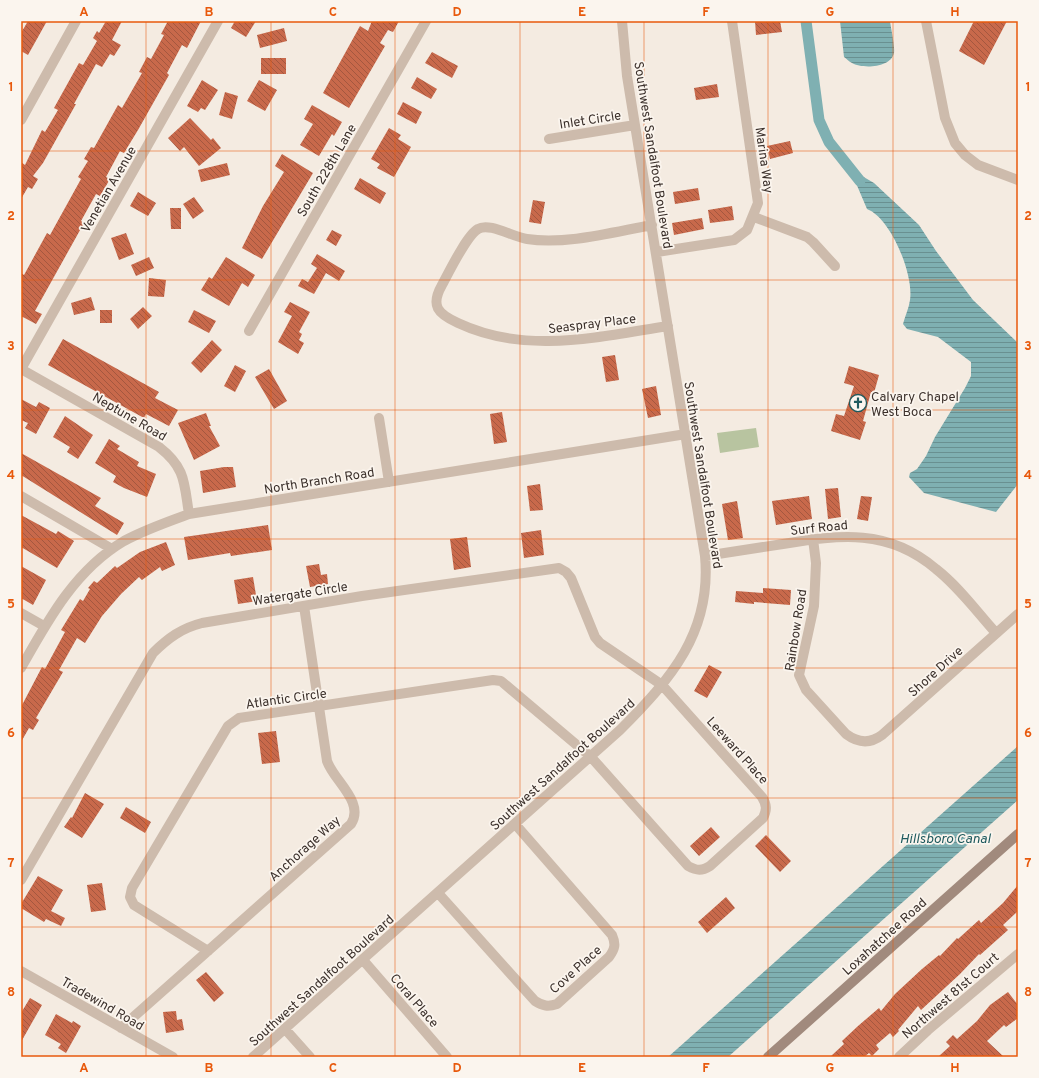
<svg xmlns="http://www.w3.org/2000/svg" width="1039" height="1078" font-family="Overpass,sans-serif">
	<defs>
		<pattern id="water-rules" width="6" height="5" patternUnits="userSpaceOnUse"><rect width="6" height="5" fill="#7fb0b2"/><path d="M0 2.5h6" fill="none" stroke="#699091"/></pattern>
		<pattern id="building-back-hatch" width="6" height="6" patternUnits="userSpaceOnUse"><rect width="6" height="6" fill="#c8694b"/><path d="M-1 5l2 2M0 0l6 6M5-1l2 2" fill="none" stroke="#a4573f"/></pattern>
	</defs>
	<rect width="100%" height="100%" fill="#f4ebe1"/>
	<!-- park -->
	<path fill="#b8c4a0" d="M756,428L759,447L720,453L717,433Z"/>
	<!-- water -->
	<path fill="url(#water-rules)" d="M840,21H890C891,29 895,46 894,53C891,68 862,69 852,63C849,62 846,58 844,57Z
		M850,169L874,183L919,225L936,251L973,300L1018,343V484L996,512L924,493L909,477L910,473L917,469L926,456L935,437L965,388L971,376V362L938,337L907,329L903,324C905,316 909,308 910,300C914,275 891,218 867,209Z
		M1018,746V800L728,1057H668Z"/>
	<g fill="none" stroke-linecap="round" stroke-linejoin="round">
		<!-- canal -->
		<path stroke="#7fb0b2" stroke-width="11" d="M806,21L819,120L829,142L860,181"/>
	</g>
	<!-- building -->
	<path fill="url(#building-back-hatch)" d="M28,21H47L28,55L21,51V33Z
		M106,21H122L112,40L121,45L114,56L110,54L102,67L96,64L74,104H76L43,163L33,176L38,179L32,189L28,187L21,199V162L25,165L42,130L45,132L58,110L54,108L79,63L83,65L97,41L93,38L97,31L99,33Z
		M168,21H201L187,48L182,45L167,73L169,75L138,130L124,153L120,151L106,177L110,179L100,196L96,194L81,221L84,223L35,311L42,314L36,324L21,316V273L24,275L47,233L50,235L81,179L78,177L88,161L84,159L91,147L94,148L118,105L122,108L142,73L139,72L147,57L151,59L164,35L161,34Z
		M235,21H256L246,37L231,28Z
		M372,21H399L393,32L388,30L380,43L385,46L349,108L323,93L360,26L368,31Z
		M755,21H780L782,32L756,35Z
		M974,21H1007L984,65L959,51Z
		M284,28L287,41L260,48L257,35Z
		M432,52L458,66L452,78L425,63Z
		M261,58H286V74H261Z
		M417,77L437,89L431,99L411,88Z
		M202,80L218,90L205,110L201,108L198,112L187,106Z
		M259,80L277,90L265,111L247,101Z
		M717,84L719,97L696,100L694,88Z
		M225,92L238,96L232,119L219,115Z
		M403,102L422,112L416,124L397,114Z
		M312,105L342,122L334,136L332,134L319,156L300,145L313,124L304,119Z
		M190,118L211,140L213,138L221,148L199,166L184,147L180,151L168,138Z
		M389,128L401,135L398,139L411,147L394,177L377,168L380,164L371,159Z
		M790,141L793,153L770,159L767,146Z
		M282,154L313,173L262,259L242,248L263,206L284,172L275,166Z
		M227,163L230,175L201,182L198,170Z
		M360,178L386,193L380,204L354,189Z
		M698,188L700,200L675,204L673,192Z
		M138,192L156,203L148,216L130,206Z
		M194,197L204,211L193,219L183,204Z
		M533,200L545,202L541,224L529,222Z
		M732,206L734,220L710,223L708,210Z
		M170,208H181V229H171Z
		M702,218L704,229L674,235L672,223Z
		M332,230L342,235L336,246L326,240Z
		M126,233L134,254L119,260L111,238Z
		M317,254L345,271L339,281L326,273L314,294L298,286L302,279L308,282L317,268L311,264Z
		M149,257L154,268L136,276L131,265Z
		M226,257L255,275L248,287L242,283L229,306L201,290L209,277L212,279Z
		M149,278L166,280L164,297L148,296Z
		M91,297L95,310L74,315L71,303Z
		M290,302L310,312L299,332L302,334L299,340L304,343L298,354L278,342L292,316L284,312Z
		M143,307L152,316L138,329L130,319Z
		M100,310H112V323H100Z
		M194,310L216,321L209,333L188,322Z
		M63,339L159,392L155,398L178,410L169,426L146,414L144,418L48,365Z
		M212,340L222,350L201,373L191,363Z
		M615,355L619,380L606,382L602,357Z
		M235,365L246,371L235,392L224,386Z
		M849,366L879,375L874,393L871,392L863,421L866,422L860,440L831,431L836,414L844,416L854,386L844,383Z
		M269,369L287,401L274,409L255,377Z
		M656,386L661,415L648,418L642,389Z
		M21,399L36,407L39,402L50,408L36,434L25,428L28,423L21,420Z
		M502,412L507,442L494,444L490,414Z
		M206,413L211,426H209L220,446L194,460L178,423Z
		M65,416L93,435L78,459L67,452L70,447L53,437Z
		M109,439L120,446L117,449L139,462L137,466L156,474L147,497L124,488L113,482L116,476L95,463Z
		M21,453L101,498L95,506L124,523L117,535L21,475Z
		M224,467H233L236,487L203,493L200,471Z
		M540,484L543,510L530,511L527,486Z
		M838,488L841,517L828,519L825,489Z
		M809,496L812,519L776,525L772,501Z
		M861,496L872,497L868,521L857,519Z
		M737,501L743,538L728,540L722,504Z
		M21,515L56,534L58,531L74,541L57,568L21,547Z
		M268,525L272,550L231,556L230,553L188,560L184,537Z
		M541,530L544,555L524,558L521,533Z
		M467,537L471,567L454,570L450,539Z
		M166,542L175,565L162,571L160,567L142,580L139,577L121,594L102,616L85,643L77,638L59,670L63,672L36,718L39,720L33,730L29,728L21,742V707L42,667L45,669L65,632L61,630L80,599L83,601L90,589L88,588L94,581L97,583L115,566L117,568L140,552Z
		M319,564L321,575L327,574L328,584L310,587L306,566Z
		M21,566L46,580L33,605L21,598Z
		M253,577L257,601L238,604L234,580Z
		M763,588L791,590L790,605L754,602V604L735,602L736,591L763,593Z
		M709,665L722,672L707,698L694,691Z
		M276,731L280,762L262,764L258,733Z
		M85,793L104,804L82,838L64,827L71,817L72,818Z
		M126,807L151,822L145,833L120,818Z
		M711,827L720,837L699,856L690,846Z
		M766,835L791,861L780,872L755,846Z
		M38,876L63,890L51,911L65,918L61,926L46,919L44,922L21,908V904Z
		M102,883L106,910L91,912L87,885Z
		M1018,885V911L1003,925L1008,930L980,955L979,954L960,974L921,1010L918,1006L898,1030L899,1031L893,1037L890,1033L876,1045L879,1049L872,1056L869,1053L864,1057H830L844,1044L842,1041L858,1026L879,1008L881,1011L895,994L922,969L939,955L940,956L957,938L958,939L979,920L981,923L1003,903Z
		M726,897L735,908L707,933L698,922Z
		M206,972L224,993L214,1002L196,980Z
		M1008,992L1018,1005V1018L1006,1027L1004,1025L987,1041L1004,1057H938L950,1046L946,1042L953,1035L957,1039L977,1021L990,1005Z
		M30,998L42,1005L21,1042V1013Z
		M176,1011L177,1020L182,1019L184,1030L166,1033L163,1012Z
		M56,1014L72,1023L73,1021L81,1026L66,1053L58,1048L61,1044L45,1035Z"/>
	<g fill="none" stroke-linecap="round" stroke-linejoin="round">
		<!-- street -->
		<path stroke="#cdbbac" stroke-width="10" d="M926,21L945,118L955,143L965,155L978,165L1018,180
			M21,120L76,21
			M549,139L635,125
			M754,217L807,237L813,242L835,266
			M652,225C613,232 566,245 527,239C513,237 489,222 478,229C467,235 449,272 442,285C430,306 438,314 458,323C526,355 597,337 668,326
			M657,252L734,240L747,230L758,203L732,21
			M249,331L426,21
			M21,369L218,21
			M21,369L159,447C186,468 184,483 189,514
			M379,418L389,482
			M21,496L112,549
			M813,539L816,563L814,606L799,675L806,690L846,734C858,743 870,744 882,735L1018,614
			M705,556C731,552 757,548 783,544C840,535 888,528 936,569C959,587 977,612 996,633
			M21,613L44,626
			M21,668C48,620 75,570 124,541C144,530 167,522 189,514L686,434
			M21,880L153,653C168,638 182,628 202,623L362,596L559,568L566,572L571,578L595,637L600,643L662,685L762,797C767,805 767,810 763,818L710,866C702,871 697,871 688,866L591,757L501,681L493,680L239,718L228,726L132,888L130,897L134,905L208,951
			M438,893L535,1001C543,1006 548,1007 557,1004L609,957C615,949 616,944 612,935L515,824
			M363,960L447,1057
			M21,971L173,1057
			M121,1028L351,824C365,802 334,781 327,761L304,606
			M285,1029L310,1057
			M253,1057L620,730C671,679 712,632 705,556L627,76L622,21
			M899,1057L928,1030L1018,954"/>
		<!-- secondary -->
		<path stroke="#a18a7d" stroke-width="10" d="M768,1057L1018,834"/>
	</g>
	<!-- grid -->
	<path fill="none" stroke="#e8590c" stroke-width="1" stroke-opacity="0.55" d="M146,21V1057M271,21V1057M395,21V1057M520,21V1057M644,21V1057M768,21V1057M893,21V1057M21,151H1018M21,280H1018M21,410H1018M21,539H1018M21,668H1018M21,798H1018M21,927H1018"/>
	<!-- icons -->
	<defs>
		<g id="church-ring" transform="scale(0.9)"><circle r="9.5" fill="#fbf5ee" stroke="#1f5a5e" stroke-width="1.5"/><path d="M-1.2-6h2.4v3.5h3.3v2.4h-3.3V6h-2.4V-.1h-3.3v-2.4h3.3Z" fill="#1f5a5e"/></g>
	</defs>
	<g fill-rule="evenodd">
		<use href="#church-ring" x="858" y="403"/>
	</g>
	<g text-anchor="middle" stroke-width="3.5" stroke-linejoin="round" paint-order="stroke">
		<!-- street labels -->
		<g font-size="13" fill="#3b302b" stroke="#fbf5ee">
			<text transform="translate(590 119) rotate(-9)" y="5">Inlet Circle</text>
			<text transform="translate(654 155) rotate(81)" y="5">Southwest Sandalfoot Boulevard</text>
			<text transform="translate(765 160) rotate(82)" y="5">Marina Way</text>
			<text transform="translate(326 170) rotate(-60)" y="5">South 228th Lane</text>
			<text transform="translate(108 189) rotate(-60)" y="5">Venetian Avenue</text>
			<text transform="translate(592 323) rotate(-7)" y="5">Seaspray Place</text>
			<text transform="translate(130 416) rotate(30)" y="5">Neptune Road</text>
			<text transform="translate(704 475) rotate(81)" y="5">Southwest Sandalfoot Boulevard</text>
			<text transform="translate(319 480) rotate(-9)" y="5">North Branch Road</text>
			<text transform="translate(819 527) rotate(-6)" y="5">Surf Road</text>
			<text transform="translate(300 593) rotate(-9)" y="5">Watergate Circle</text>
			<text transform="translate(795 630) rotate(-81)" y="5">Rainbow Road</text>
			<text transform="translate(935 671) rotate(-42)" y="5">Shore Drive</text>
			<text transform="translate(286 698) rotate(-8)" y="5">Atlantic Circle</text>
			<text transform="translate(738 750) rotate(48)" y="5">Leeward Place</text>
			<text transform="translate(562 764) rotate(-42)" y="5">Southwest Sandalfoot Boulevard</text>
			<text transform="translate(304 848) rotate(-42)" y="5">Anchorage Way</text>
			<text transform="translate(884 936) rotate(-42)" y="5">Loxahatchee Road</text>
			<text transform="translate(575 969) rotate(-42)" y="5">Cove Place</text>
			<text transform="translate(321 980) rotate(-42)" y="5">Southwest Sandalfoot Boulevard</text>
			<text transform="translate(950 995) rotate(-41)" y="5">Northwest 81st Court</text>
			<text transform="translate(415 1000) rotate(49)" y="5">Coral Place</text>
			<text transform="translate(103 1003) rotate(30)" y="5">Tradewind Road</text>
		</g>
		<!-- poi labels -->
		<g font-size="13" fill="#3b302b" stroke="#fbf5ee" text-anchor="start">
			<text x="871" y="401">Calvary Chapel<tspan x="871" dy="15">West Boca</tspan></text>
		</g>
		<!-- water labels -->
		<g font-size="14" font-style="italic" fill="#1f5a5e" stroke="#fbf5ee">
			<text x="945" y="843">Hillsboro Canal</text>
		</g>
	</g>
	<!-- border -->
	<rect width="1039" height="1078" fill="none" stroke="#fbf5ee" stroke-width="44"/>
	<rect x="22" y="22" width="995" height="1034" fill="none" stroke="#e8590c" stroke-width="1.5"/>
	<g font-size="13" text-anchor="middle" font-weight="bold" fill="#e8590c">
		<text x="84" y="16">A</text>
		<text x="209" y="16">B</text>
		<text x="333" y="16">C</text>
		<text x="457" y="16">D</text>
		<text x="582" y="16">E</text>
		<text x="706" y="16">F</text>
		<text x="830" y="16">G</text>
		<text x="955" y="16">H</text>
		<text x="11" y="91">1</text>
		<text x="1028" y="91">1</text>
		<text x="11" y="220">2</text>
		<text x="1028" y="220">2</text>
		<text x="11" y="350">3</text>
		<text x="1028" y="350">3</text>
		<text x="11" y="479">4</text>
		<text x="1028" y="479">4</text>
		<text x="11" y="608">5</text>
		<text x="1028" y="608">5</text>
		<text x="11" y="737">6</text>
		<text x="1028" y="737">6</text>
		<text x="11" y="867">7</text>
		<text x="1028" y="867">7</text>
		<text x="11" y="996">8</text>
		<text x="1028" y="996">8</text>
		<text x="84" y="1072">A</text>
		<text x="209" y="1072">B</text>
		<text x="333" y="1072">C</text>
		<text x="457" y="1072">D</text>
		<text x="582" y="1072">E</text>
		<text x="706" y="1072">F</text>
		<text x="830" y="1072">G</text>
		<text x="955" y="1072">H</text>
	</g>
</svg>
